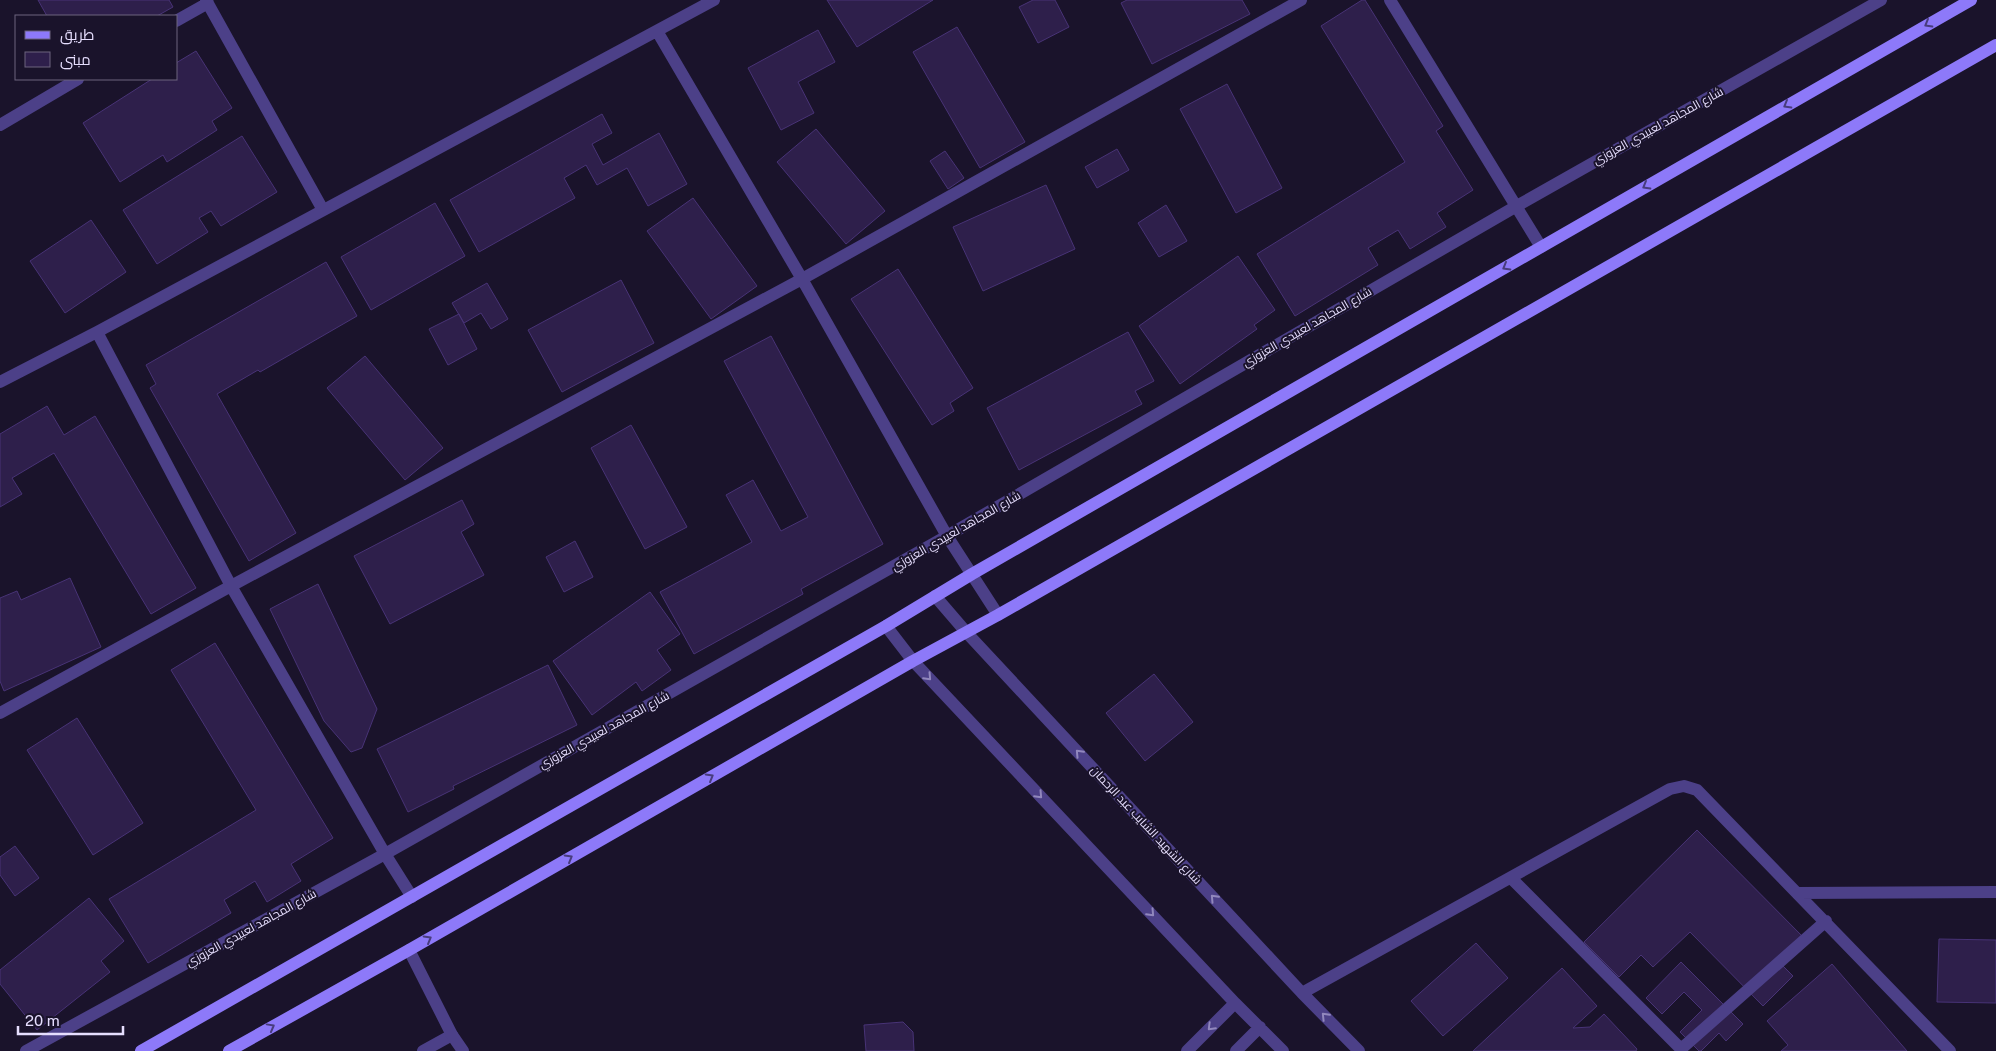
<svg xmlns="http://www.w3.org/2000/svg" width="1996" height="1051" font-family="'Public Sans',Cairo,sans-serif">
	<rect width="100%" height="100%" fill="#1a132b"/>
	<!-- building -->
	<path fill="#2e1f4b" stroke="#483376" d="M38,0H169L173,7L157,16H47Z
		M827,0H933L857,47Z
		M1033,0H1055L1069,27L1038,43L1019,7Z
		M1127,0H1242L1250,14L1152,64L1121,3Z
		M1362,0H1365L1443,126L1436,131L1473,190L1437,213L1446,227L1410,249L1398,230L1368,248L1378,265L1295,316L1257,254L1405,162L1321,26Z
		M957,27L1025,142L980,168L913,52Z
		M818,30L835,62L798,82L814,113L781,130L748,68Z
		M196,51L232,108L212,121L217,130L167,162L163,155L120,182L83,123L152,79H176V63Z
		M1227,84L1282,188L1236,213L1180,109Z
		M602,114L612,133L592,144L603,165L659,133L687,184L648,206L627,168L597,185L586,165L564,178L575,198L479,252L450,200Z
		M816,129L885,211L846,244L777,162Z
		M242,136L277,192L221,226L211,211L199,218L208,232L157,264L123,210Z
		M1117,149L1129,170L1097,188L1085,167Z
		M945,151L964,178L948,189L930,161Z
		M1046,185L1075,249L983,291L953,227Z
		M693,198L757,286L711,319L647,231Z
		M435,203L465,256L371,310L341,257Z
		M1166,205L1187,241L1159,257L1138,223Z
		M91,220L126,272L65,313L30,261Z
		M1238,256L1275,310L1254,325L1257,329L1180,384L1139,326Z
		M326,262L357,316L260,372L258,370L217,394L296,533L249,561L150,388L156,384L146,365Z
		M898,269L973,388L950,403L954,411L932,425L851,299Z
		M621,280L654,343L562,392L528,330Z
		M487,283L508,319L491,329L481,313L464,323L452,303Z
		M459,314L477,349L448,365L429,329Z
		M1128,332L1154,381L1135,391L1142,404L1019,470L987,408Z
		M771,336L883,544L801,589L803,594L694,654L660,592L752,542L726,495L753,480L781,531L808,517L724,361Z
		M365,356L443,448L405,480L327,388Z
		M47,406L64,435L95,416L196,588L151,614L54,453L12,478L22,494L0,507V434Z
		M631,425L687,527L645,549L591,448Z
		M462,500L474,524L461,532L484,575L390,624L354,556Z
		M575,541L593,577L564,592L546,557Z
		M70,578L101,647L4,691L0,681V598L17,591L21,600Z
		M318,584L377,709L362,748L351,752L324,721L270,609Z
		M650,592L680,634L657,650L671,670L642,691L636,682L592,715L553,661Z
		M215,643L333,838L291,864L301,881L267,902L255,881L224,900L231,913L148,963L109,899L256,810L171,670Z
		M548,665L577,725L453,786L454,789L408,812L377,749Z
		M1154,674L1193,722L1145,761L1106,713Z
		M77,718L143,823L93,855L27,750Z
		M1697,830L1807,941L1782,965L1793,976L1763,1006L1690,932L1653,967L1641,955L1619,977L1584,942Z
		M15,846L39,878L15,896L0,875V857Z
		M89,898L124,941L101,961L110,972L37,1030L0,984V970Z
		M1939,939L1996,940V1003L1937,1002Z
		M1476,943L1508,978L1443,1036L1411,1001Z
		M1681,962L1743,1024L1726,1041L1719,1033L1701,1051H1699L1680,1032L1702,1010L1684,992L1662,1014L1646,998Z
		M1832,964L1907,1051H1781L1788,1045L1767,1021Z
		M1562,968L1597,1006L1573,1028L1590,1027L1604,1014L1637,1049L1636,1051H1473Z
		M903,1022L913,1032L914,1051H866L864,1025Z"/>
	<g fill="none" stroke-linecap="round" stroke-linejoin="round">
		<!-- lane -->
		<path stroke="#4c4088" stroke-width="12" d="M423,1051L452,1035"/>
		<!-- street -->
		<path stroke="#4c4088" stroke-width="12" d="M206,0L323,210
			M1390,0L1541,247
			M176,21L208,3
			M657,31L802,279L947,536L998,615
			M0,125L78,79
			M97,332L231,586L385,854L412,897
			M0,382L97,332L714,0
			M935,596L966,632L1302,993L1359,1051
			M886,626L913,661L1235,1003L1283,1051
			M0,713L231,586L802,279L1301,0
			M1511,878L1683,1051
			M1797,893L1996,892
			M409,950L452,1035L463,1051
			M1302,993L1670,789L1684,786L1697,790L1950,1051
			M1681,1049L1826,921
			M26,1051L385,854L947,536L1515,207L1881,0
			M1187,1051L1235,1003
			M1236,1051L1260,1027"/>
		<!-- secondary -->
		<path stroke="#8d79f9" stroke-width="12" d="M141,1051L886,626L972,574L1971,0
			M229,1051L409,950L913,661L998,615L1996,45"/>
	</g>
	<!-- one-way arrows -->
	<defs><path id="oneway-chevron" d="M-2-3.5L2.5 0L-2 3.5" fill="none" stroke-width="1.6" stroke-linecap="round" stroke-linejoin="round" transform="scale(1.25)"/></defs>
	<g stroke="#483c7d">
		<use href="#oneway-chevron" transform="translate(1928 24) rotate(150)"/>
		<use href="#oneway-chevron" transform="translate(1787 105) rotate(150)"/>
		<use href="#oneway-chevron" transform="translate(1646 186) rotate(150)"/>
		<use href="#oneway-chevron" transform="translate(1506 267) rotate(150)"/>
		<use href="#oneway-chevron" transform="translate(710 777) rotate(-30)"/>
		<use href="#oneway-chevron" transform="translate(569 858) rotate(-30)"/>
		<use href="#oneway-chevron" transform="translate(428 939) rotate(-30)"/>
		<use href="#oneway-chevron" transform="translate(271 1027) rotate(-29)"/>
	</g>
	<g stroke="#9187bd">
		<use href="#oneway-chevron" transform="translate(928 677) rotate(47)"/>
		<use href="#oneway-chevron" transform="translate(1079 753) rotate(-133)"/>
		<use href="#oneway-chevron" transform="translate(1039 795) rotate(47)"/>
		<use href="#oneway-chevron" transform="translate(1214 898) rotate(-133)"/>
		<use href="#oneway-chevron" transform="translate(1151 913) rotate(47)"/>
		<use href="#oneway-chevron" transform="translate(1325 1016) rotate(-134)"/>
		<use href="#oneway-chevron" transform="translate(1211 1027) rotate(135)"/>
	</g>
	<g text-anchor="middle" stroke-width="4" stroke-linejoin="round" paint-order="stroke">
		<!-- street labels -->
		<g font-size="12" fill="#e6defe" stroke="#1a132b">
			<text transform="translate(1658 126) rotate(-29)" y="4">شارع المجاهد لعبيدي العزوزي</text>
			<text transform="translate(1307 327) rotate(-30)" y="4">شارع المجاهد لعبيدي العزوزي</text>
			<text transform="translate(956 531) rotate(-30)" y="4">شارع المجاهد لعبيدي العزوزي</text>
			<text transform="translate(604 730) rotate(-29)" y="4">شارع المجاهد لعبيدي العزوزي</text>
			<text transform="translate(1146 825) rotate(47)" y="4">شارع الشهيد الشايب عبد الرحمان</text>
			<text transform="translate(251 928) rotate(-29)" y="4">شارع المجاهد لعبيدي العزوزي</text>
		</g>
	</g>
	<!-- legend -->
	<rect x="15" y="15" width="162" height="65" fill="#1a132b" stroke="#6c647f"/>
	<rect x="25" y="31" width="25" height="8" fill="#8d79f9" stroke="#6c647f"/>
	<text x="60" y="40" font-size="15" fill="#e6defe">طريق</text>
	<rect x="25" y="52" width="25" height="15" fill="#2e1f4b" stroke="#6c647f"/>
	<text x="60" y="65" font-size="15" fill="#e6defe">مبنى</text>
	<!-- scale -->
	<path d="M18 1026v8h105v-8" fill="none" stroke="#e6defe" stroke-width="2.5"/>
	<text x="25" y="1026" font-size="15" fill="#e6defe" stroke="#1a132b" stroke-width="4" paint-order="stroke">20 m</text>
</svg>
